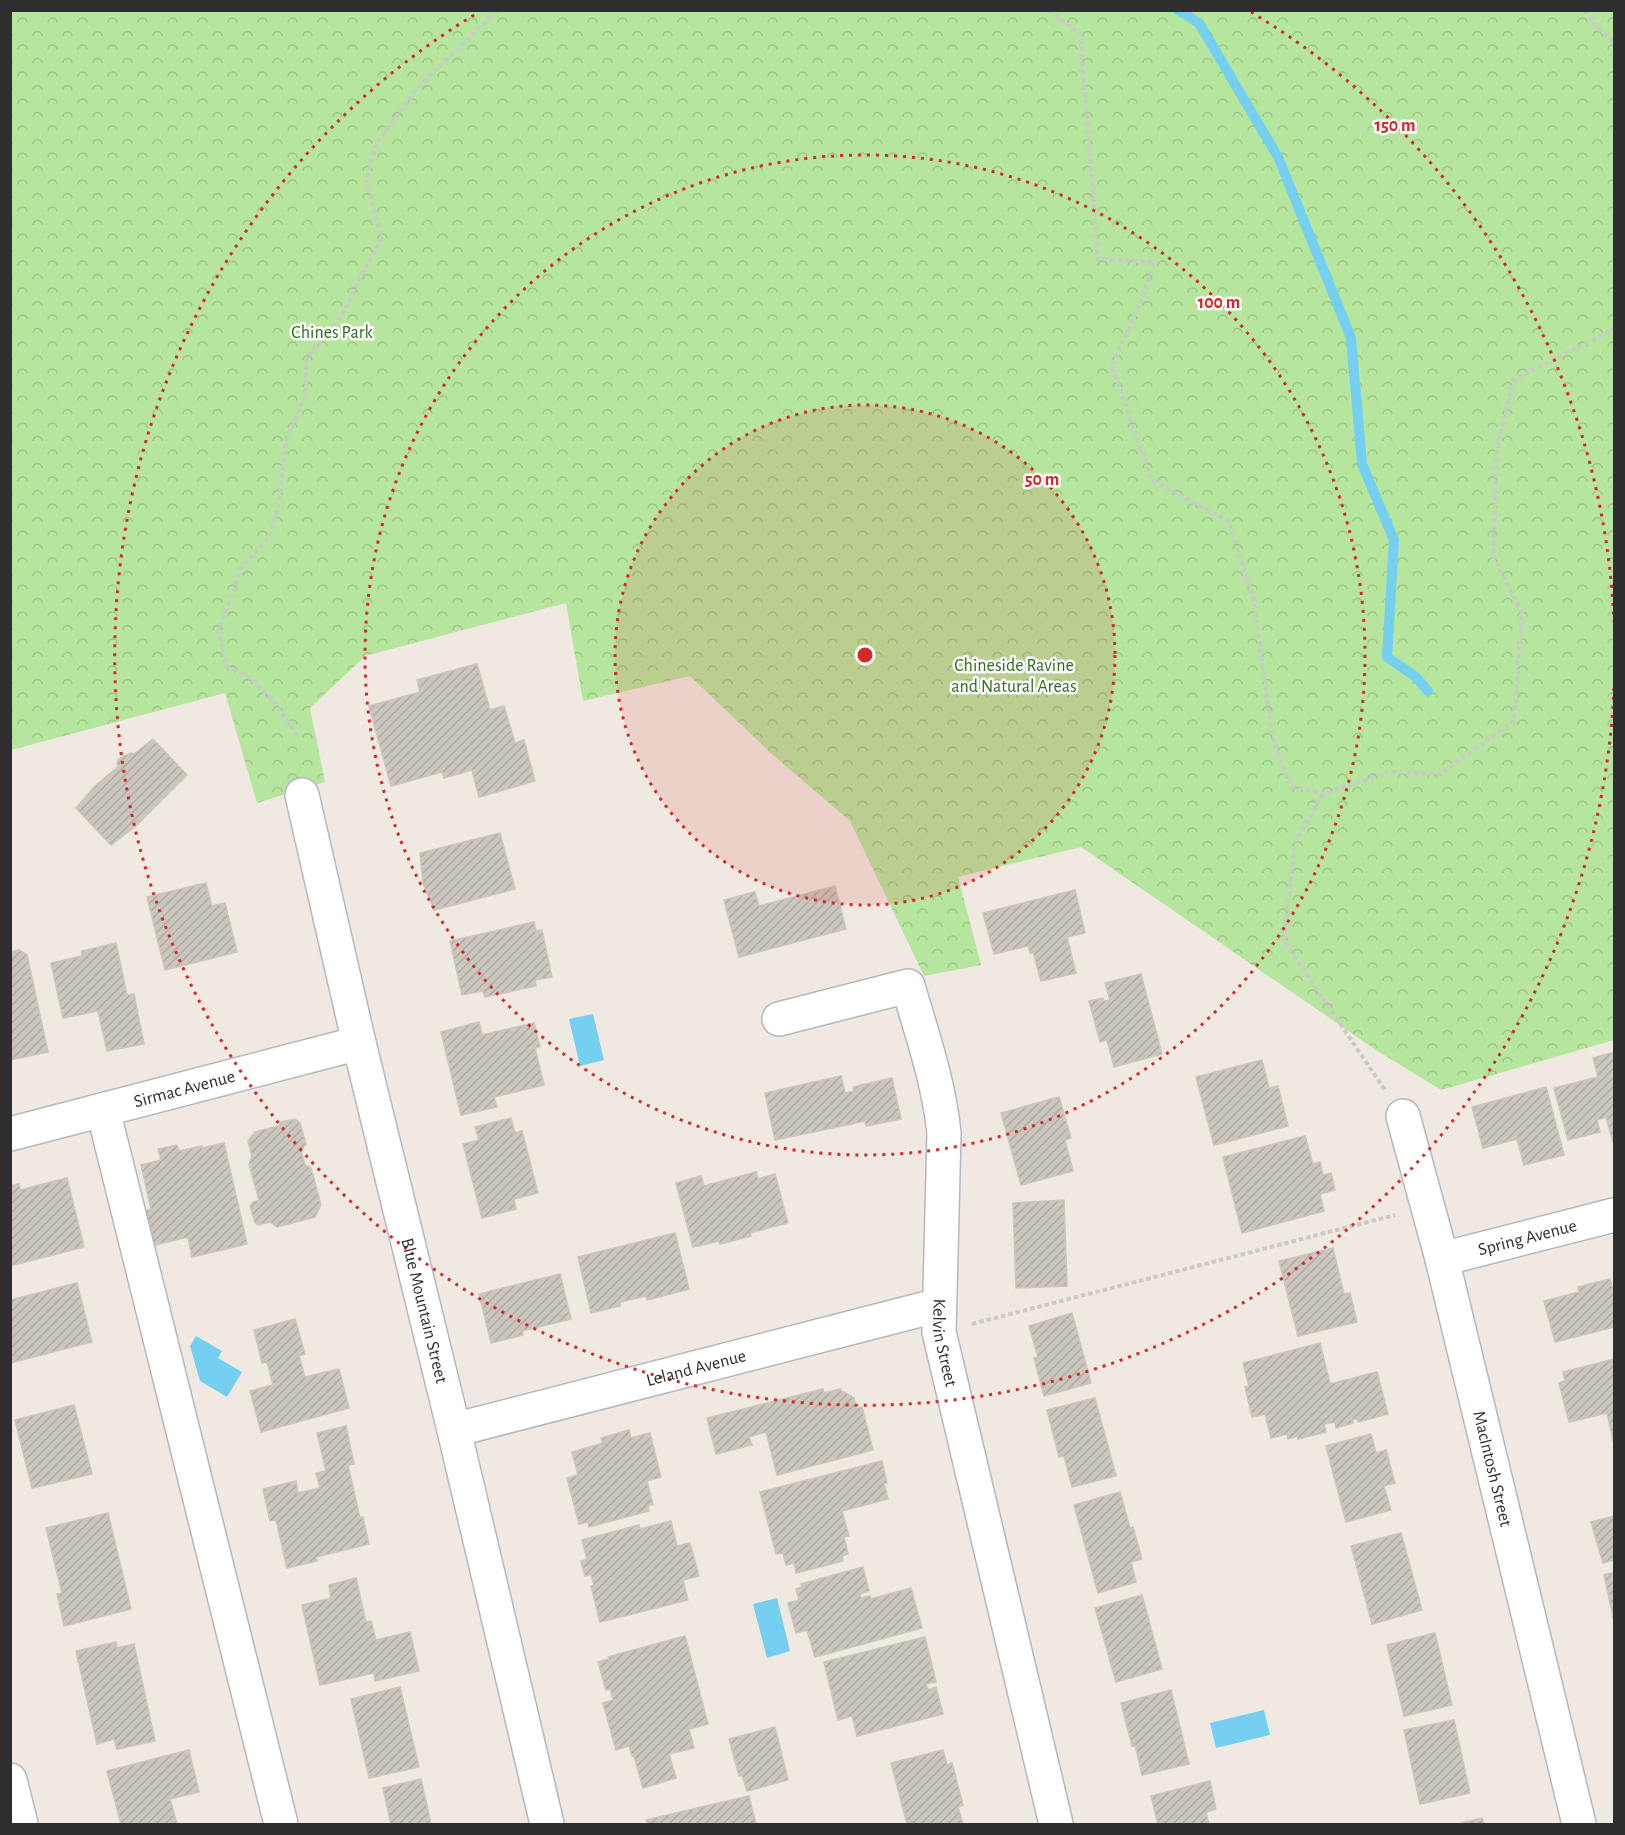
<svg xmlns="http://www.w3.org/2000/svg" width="1625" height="1835" font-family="'Alegreya Sans',sans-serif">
	<defs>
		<pattern id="forest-crowns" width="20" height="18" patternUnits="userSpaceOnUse" patternTransform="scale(1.5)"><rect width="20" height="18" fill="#b6e59e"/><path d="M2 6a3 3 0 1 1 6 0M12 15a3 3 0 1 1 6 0" fill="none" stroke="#9dc588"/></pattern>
		<pattern id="building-hatch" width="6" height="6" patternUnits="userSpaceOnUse" patternTransform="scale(1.5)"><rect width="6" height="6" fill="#cbc7bf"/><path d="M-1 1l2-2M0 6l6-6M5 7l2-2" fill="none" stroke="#afaba4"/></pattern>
	</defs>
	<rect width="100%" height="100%" fill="#efe9e1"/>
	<!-- forest -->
	<path fill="url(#forest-crowns)" d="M11,11H1614V1040L1441,1090L1376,1050L1081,847L958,877L981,965L924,976L850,821L773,755L690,676L583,701L566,603L365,656L310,708L325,782L257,803L225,693L11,750Z"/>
	<!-- water -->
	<path fill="#75cff0" d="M593,1014L604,1060L580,1066L569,1019Z
		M196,1336L222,1351L218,1358L242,1372L227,1397L200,1381L190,1346Z
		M777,1598L790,1651L767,1658L753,1604Z
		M1264,1710L1270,1735L1216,1748L1210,1723Z"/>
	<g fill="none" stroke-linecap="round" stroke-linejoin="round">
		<!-- stream -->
		<path stroke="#75cff0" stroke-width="10" d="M1178,10L1199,23L1278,157L1351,338L1362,464L1394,540L1387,657L1416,677L1428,691"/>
	</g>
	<!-- building -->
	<path fill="url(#building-hatch)" stroke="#cbc5ba" stroke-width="1.5" d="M477,664L490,710L504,706L515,743L524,740L535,781L479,797L472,770L444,778L442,772L391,786L369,706L420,692L417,680Z
		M153,739L187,775L136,826L111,845L76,808L95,786L119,766L117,764L118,760L122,757L131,753L134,754Z
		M500,833L515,889L434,910L423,883L420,853Z
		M206,883L212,906L225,903L237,952L165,970L147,897Z
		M835,886L846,929L739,957L724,900L755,892L759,906Z
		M1075,890L1085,933L1067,937L1076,973L1041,981L1033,952L1030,953L1028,946L994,954L983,913Z
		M534,922L536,931L542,930L552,977L535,980L536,986L485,997L483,991L462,995L450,941Z
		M116,943L127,995L134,994L144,1044L107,1051L98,1011L63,1018L51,963L82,956V951Z
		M19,950L27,955L48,1052L10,1060V952Z
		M1141,974L1162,1054L1114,1067L1107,1040L1100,1042L1089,1001L1103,998L1104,1001L1110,1000L1105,983Z
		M479,1022L482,1035L534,1023L540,1047L535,1048L544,1085L494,1097L497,1107L461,1115L441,1032Z
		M1614,1052V1142H1613L1606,1117L1597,1120L1600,1132L1568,1140L1554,1088L1598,1077L1593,1058Z
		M1262,1060L1269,1088L1278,1086L1288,1126L1214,1145L1196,1077Z
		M841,1076L845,1093L854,1091L853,1087L892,1078L901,1119L866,1126L865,1121L775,1140L765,1093Z
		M1546,1087L1564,1155L1524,1165L1517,1139L1483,1148L1472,1107Z
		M1059,1097L1071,1138L1065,1140L1073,1171L1021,1185L1001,1113Z
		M511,1118L515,1133L522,1131L538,1193L514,1199L516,1209L482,1218L463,1144L479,1140L475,1127Z
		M295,1119L300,1123L306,1144L301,1151L305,1165L311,1168L321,1205L315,1217L277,1227L270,1222L258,1225L255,1223L250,1206L253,1202L259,1200L249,1164L252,1156L248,1141L255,1132L279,1126L281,1122Z
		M1305,1136L1313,1164L1320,1162L1323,1175L1331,1173L1335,1190L1320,1194L1324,1211L1242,1233L1223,1157Z
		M224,1143L247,1244L192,1257L188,1237L151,1246L143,1212L151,1209L141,1165L161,1160L158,1149L177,1145L179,1151L202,1146V1148Z
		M756,1172L758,1179L775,1174L788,1223L750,1233L751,1236L720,1244L719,1241L693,1247L676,1183L701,1176L704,1186Z
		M67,1178L84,1247L10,1266V1186L19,1184L20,1190Z
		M1064,1200L1067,1286L1016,1288L1013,1203Z
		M675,1233L689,1289L647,1300L646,1296L620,1302V1306L591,1313L578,1257Z
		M1333,1248L1344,1294L1350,1293L1357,1322L1298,1336L1279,1261Z
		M560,1274L571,1319L522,1331L523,1335L491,1343L479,1294Z
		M1610,1279L1614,1295V1327L1555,1342L1544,1301L1579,1292L1578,1287Z
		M77,1283L92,1342L10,1363V1300Z
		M1072,1313L1091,1383L1044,1396L1034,1358L1038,1357L1029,1326Z
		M295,1319L305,1354L299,1356L305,1377L339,1369L349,1408L261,1432L250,1391L273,1385L267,1362L262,1363L254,1330Z
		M1320,1343L1330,1384L1377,1372L1388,1414L1358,1422L1357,1418L1352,1420L1353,1423L1336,1428L1335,1422L1324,1424L1326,1432L1298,1439L1297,1436L1288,1439L1287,1434L1271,1438L1265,1414L1252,1417L1245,1387L1249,1386L1243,1363Z
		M1614,1359V1444L1607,1413L1569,1422L1559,1383L1565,1381L1563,1372Z
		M823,1389L824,1393L841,1389L842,1392H844L854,1398L856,1409L862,1407L873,1450L777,1475L766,1432L749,1437L752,1445L716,1454L707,1418Z
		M1095,1398L1116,1476L1072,1487L1064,1456L1059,1457L1047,1410Z
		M74,1405L92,1474L32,1488L15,1420Z
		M346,1426L354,1464L348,1465L360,1518L363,1517L369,1544L316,1557L317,1561L287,1568L276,1520L270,1521L263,1489L296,1481L298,1493L320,1488L316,1473L326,1471L317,1433Z
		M629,1430L631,1438L650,1433L661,1477L647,1481L653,1505H648L649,1511L589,1527L588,1522L579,1524L567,1478L578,1475L572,1452L603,1443L601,1438Z
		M1371,1434L1376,1453L1386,1450L1395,1483L1384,1486L1391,1510L1346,1522L1326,1446Z
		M882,1461L887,1483H884L888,1499L842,1511L849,1536L844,1537L848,1554L842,1556L843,1561L796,1573L794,1563L786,1565L783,1553L776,1554L760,1492Z
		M1120,1492L1130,1528L1133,1527L1142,1559L1131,1562L1136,1582L1098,1593L1074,1505Z
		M108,1513L131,1609L64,1626L57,1594L62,1593L46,1528Z
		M1614,1516V1560L1603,1563L1591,1522Z
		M671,1521L677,1546L690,1543L699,1576L683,1580L688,1600L600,1622L591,1586L594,1585L591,1575L585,1576L581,1561L587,1559L582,1540L639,1525L640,1529Z
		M1401,1533L1422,1610L1372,1624L1351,1546Z
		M863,1567L869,1591L860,1594L861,1598L870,1596L871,1599L911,1588L922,1628L815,1657L807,1630L796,1633L788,1603L799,1600L796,1589L802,1587L801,1584Z
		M1614,1572V1621L1604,1575Z
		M356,1578L366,1622L371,1621L376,1640L410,1632L419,1671L375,1681L374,1673L320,1685L302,1605L331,1598L329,1585Z
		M1142,1595L1162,1669L1116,1682L1095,1608Z
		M1435,1633L1452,1705L1404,1716L1387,1645Z
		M685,1636L708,1724L689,1729L694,1748L669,1754L676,1778L643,1788L634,1756H632L629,1746L616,1750L603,1703L613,1700L610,1689L606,1690L598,1662L609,1659L608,1657Z
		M925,1637L936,1682L926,1684L928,1690L936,1687L943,1714L857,1736L852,1716L838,1720L824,1662Z
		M116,1642L117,1648L134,1644L155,1741L117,1749L114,1739L97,1744L76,1651Z
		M400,1687L419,1767L369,1778L351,1699Z
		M1171,1690L1189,1764L1142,1775L1135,1745L1132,1746L1121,1703Z
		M1454,1720L1470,1793L1420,1804L1404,1730Z
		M775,1727L788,1780L747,1791L742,1775L739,1776L729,1739Z
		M189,1750L199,1792L170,1799L177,1824H121L107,1771Z
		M943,1750L947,1765L952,1763L963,1805L958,1807L963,1824H907L891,1763Z
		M421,1779L431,1824H391L383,1788Z
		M1210,1781L1216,1809L1206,1812L1209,1824H1158L1151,1796Z
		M749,1796L756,1824H648L646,1820Z
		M1482,1818L1484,1824H1458Z"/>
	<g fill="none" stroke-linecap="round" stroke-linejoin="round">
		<!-- minor casing -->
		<g stroke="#b4b7c1" stroke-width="36">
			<g id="minor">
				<path id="s1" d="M302,795L359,1043L454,1430L547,1824"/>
				<path id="s2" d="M779,1019L908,986C922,1034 939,1083 944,1133L939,1332L1056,1824"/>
				<path d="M103,1110L281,1824"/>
				<path id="s3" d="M1403,1116L1442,1259L1579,1824"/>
				<path id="s4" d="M10,1134L359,1043"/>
				<path id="s5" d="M1442,1259L1614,1215"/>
				<path id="s6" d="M454,1430L939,1305"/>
				<path d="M10,1780L21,1824"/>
			</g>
		</g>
		<!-- path -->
		<path stroke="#c9c9c9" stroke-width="4" stroke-dasharray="4.5 3" stroke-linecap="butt" d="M1049,10L1080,34L1098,259L1154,262L1144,293L1112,366L1152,480L1228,521L1254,601L1272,736L1290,786L1323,794L1389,772L1440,774L1514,721L1522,613L1493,556L1497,449L1513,380L1614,329
			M1585,10L1597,28L1614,42
			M297,736L276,704L250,678L231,669L226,665L218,629L234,592L240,569L270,536L279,502L286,439L305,397L307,357L342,315L364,270L382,239L366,180L377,142L420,85L498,10
			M1323,794L1295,842L1284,941L1385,1090
			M972,1324L1395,1215"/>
		<!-- minor -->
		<use href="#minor" stroke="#fff" stroke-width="33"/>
	</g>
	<!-- distance rings -->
	<circle cx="865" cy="655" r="250" fill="#d62828" fill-opacity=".12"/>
	<g fill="none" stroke="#d62828" stroke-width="3" stroke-dasharray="3 6">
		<circle cx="865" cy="655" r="250"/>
		<circle cx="865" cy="655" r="500"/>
		<path d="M1614 688A750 750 0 1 1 479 12M1251 12A750 750 0 0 1 1614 622"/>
	</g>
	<g text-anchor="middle" stroke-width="5" stroke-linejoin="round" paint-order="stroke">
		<!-- park labels -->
		<g font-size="18" fill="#2c6e1b" stroke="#fff">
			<text x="332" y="338">Chines Park</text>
			<text x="1014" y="671">Chineside Ravine<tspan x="1014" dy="21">and Natural Areas</tspan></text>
		</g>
		<!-- street labels -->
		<g font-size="18" fill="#2e2e2e" stroke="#fff">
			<text dy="6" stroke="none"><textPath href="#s4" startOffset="180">Sirmac Avenue</textPath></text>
			<text dy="6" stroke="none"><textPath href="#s5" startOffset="88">Spring Avenue</textPath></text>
			<text dy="6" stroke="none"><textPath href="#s1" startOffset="530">Blue Mountain Street</textPath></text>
			<text dy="6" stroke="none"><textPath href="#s2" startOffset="495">Kelvin Street</textPath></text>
			<text dy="6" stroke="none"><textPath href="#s6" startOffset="250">Leland Avenue</textPath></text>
			<text dy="6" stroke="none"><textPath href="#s3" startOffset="364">MacIntosh Street</textPath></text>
		</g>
	</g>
	<circle cx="865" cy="655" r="9" fill="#d62828" stroke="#fff" stroke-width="3"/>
	<g font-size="18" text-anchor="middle" font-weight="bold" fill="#d62828" stroke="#fff" stroke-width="5" stroke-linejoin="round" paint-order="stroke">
		<text x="1395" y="131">150 m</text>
		<text x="1219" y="308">100 m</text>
		<text x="1042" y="485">50 m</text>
	</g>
	<!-- border -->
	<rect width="1625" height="1835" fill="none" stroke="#2e2e2e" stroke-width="24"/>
</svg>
